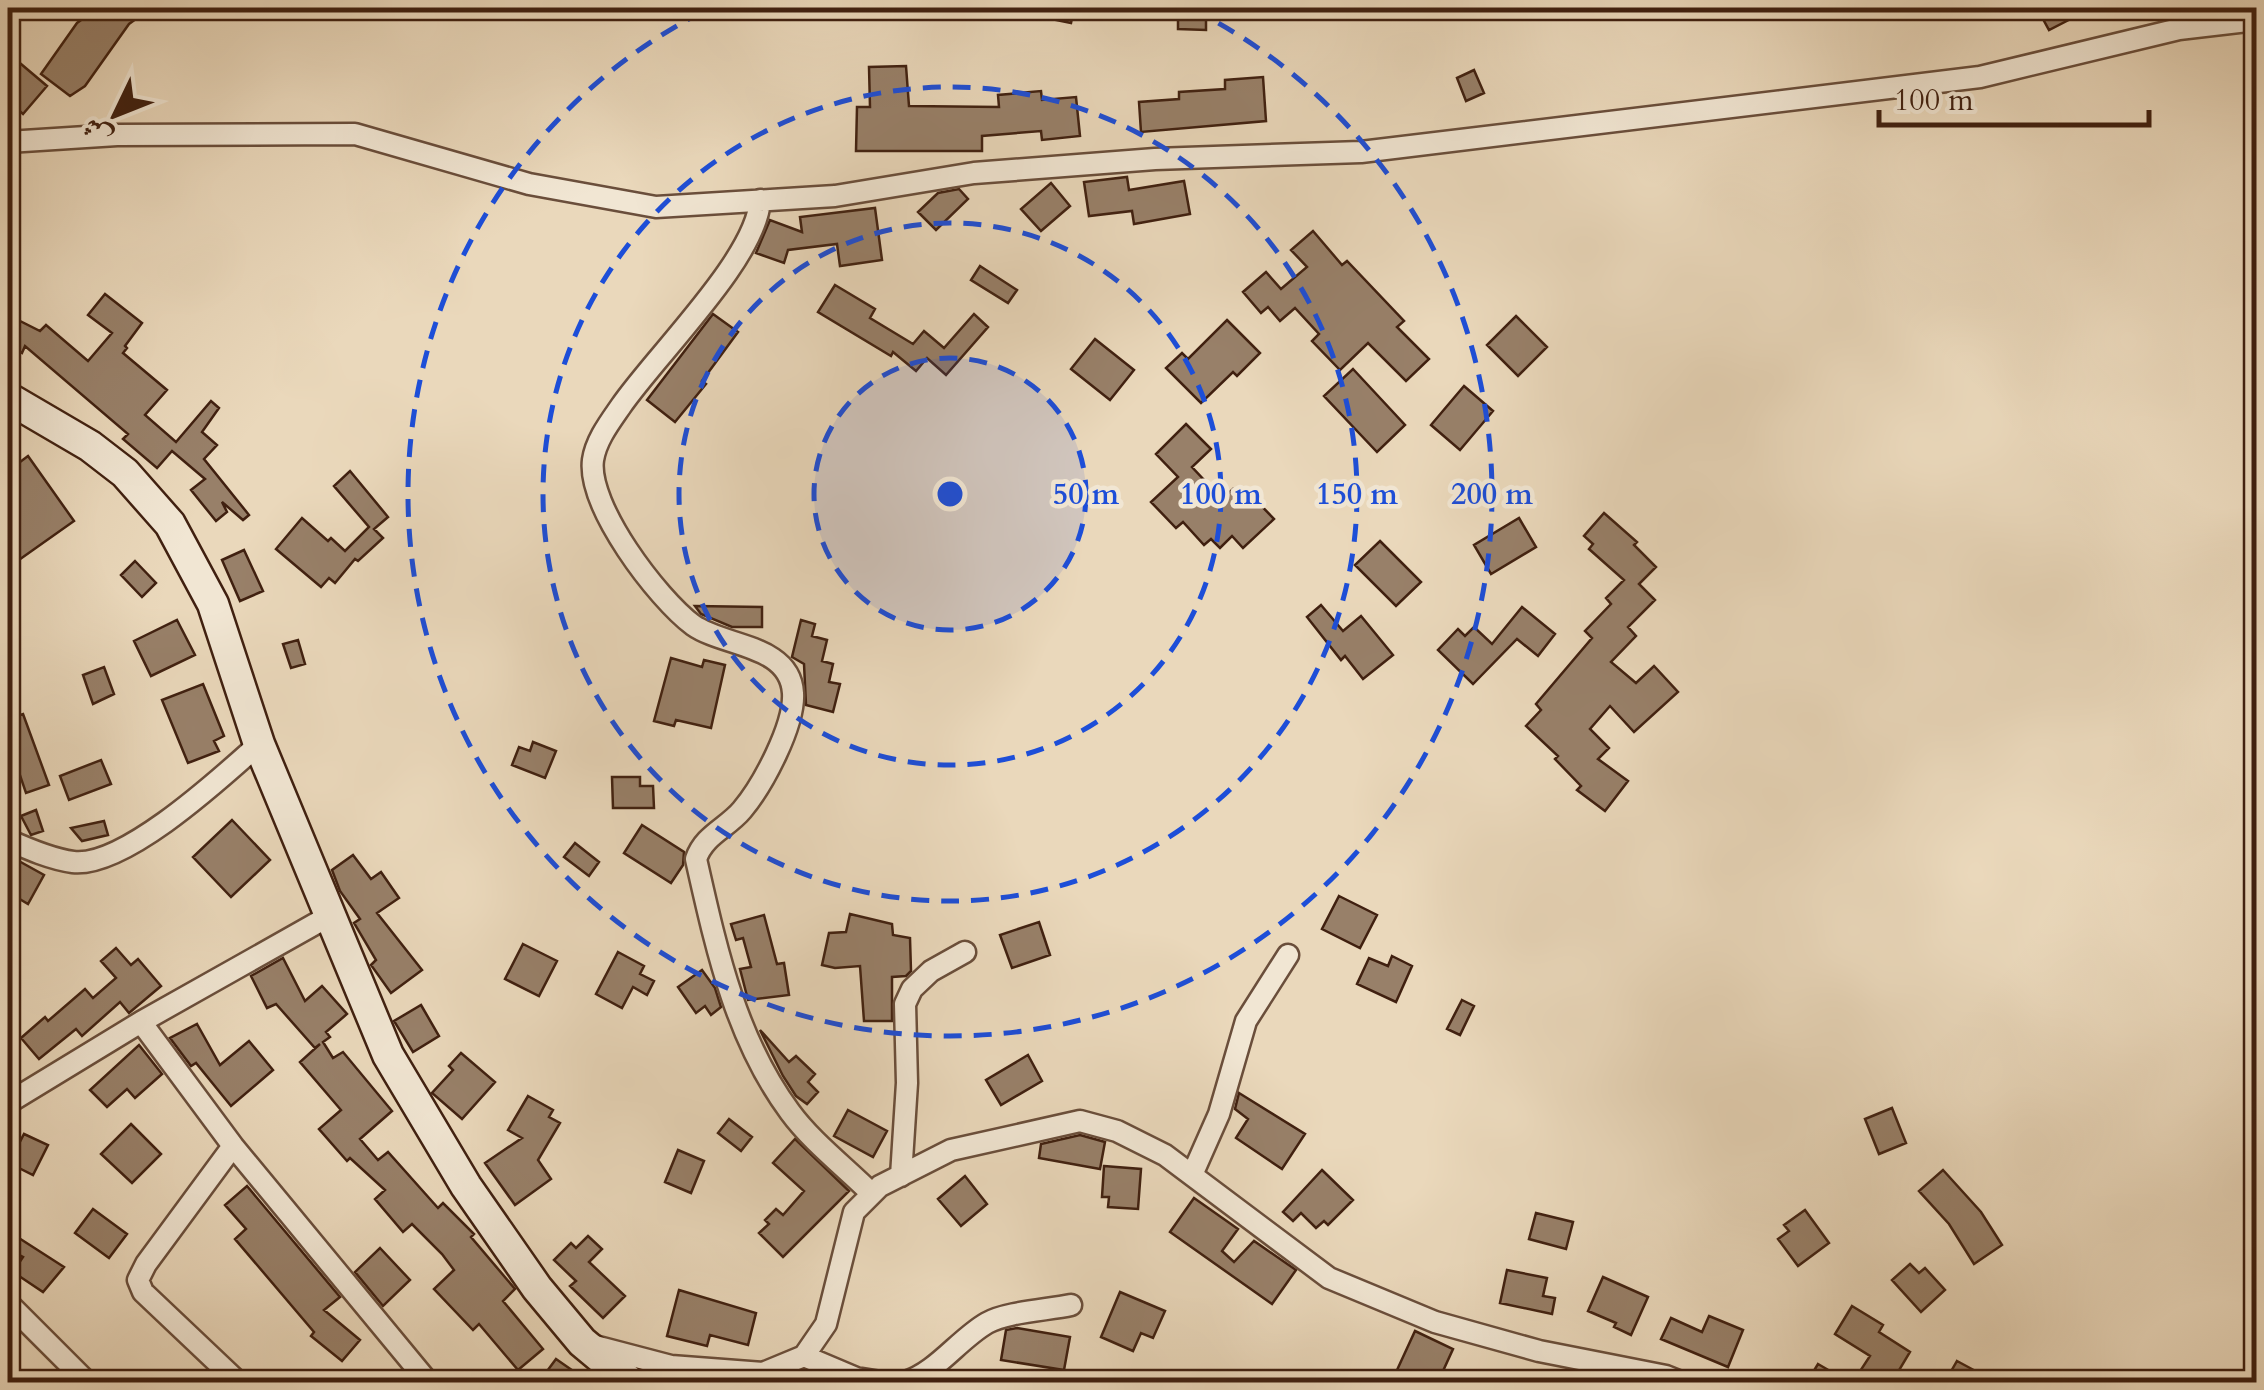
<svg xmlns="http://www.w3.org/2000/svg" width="2264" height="1390" font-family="Cardo,Amiri,serif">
	<rect width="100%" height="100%" fill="#ead8bb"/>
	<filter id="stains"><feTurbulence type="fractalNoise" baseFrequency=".002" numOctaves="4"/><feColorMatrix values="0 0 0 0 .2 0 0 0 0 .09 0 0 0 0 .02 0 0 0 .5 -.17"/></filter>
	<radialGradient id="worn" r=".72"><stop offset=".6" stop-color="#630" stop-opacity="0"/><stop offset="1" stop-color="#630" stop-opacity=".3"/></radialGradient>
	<!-- building -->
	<path fill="#988069" stroke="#402010" stroke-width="2.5" d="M87,8H151L129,24L85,86L70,96L41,74L77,23L91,13Z
		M1028,8H1074L1071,23L1027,14Z
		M1178,8H1206V30L1178,29Z
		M2037,8H2092L2049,30Z
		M8,53L47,86L23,114L8,101Z
		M906,66L909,106L999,107L998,95L1041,91L1042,100L1076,97L1080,136L1042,140L1041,131L982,136V151H856L857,107H870L869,67Z
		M1474,70L1484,93L1466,101L1457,78Z
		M1263,77L1266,121L1141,132L1139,102L1179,99V92L1225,89V80Z
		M1127,177L1129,190L1184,181L1190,214L1134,224L1132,211L1089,216L1084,182Z
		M1051,183L1070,206L1041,231L1021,209Z
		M959,189L968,199L936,230L918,212L938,193Z
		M875,208L882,260L840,266L837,244L788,250L784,263L756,253L770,220L802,232L800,217Z
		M1313,231L1342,265L1347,261L1404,321L1397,327L1429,359L1406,381L1368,343L1340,370L1312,341L1319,334L1295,308L1280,321L1268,307L1261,313L1243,292L1266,272L1281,289L1307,267L1291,250Z
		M980,266L1017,290L1008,303L971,280Z
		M835,285L875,309L870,318L913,344L924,331L944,348L974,314L988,327L946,375L927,358L916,371L893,352L891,356L818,312Z
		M105,294L142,323L125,346L127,348L123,353L167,390L145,415L176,442L211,401L219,408L202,432L217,445L204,459L249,515L243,520L222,502L227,512L216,521L191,490L205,479L172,451L157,468L123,439L128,434L25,346L22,353L8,345V315L40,331L46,325L88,361L112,333L88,315Z
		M713,314L738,332L702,381L706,384L675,422L647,400Z
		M1516,316L1547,347L1518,376L1487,345Z
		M1227,320L1260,353L1237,376L1233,372L1201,403L1166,368L1182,353L1188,359Z
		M1095,339L1134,370L1110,400L1071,369Z
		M1353,369L1405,425L1377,452L1324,396Z
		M1464,386L1493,411L1460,450L1431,425Z
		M1186,424L1211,449L1192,467L1222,499L1233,489L1244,502L1251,495L1274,519L1243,548L1232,536L1220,548L1211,539L1204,545L1183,522L1176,528L1151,502L1178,477L1156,454Z
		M28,456L74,521L16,562L8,550V471Z
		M350,471L388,517L374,529L383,538L358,561L355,559L335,583L329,578L321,587L276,549L302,518L328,541L331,538L345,551L369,527L334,486Z
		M1604,513L1637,542L1634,545L1656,567L1639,584L1655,600L1628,627L1636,636L1611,662L1636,683L1654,666L1678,692L1634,732L1610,706L1590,729L1609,748L1598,759L1628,781L1605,811L1577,790L1581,786L1555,759L1558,756L1526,726L1541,710L1536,704L1592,638L1585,631L1611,604L1606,598L1624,580L1589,549L1593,544L1584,536Z
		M1519,518L1536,547L1491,574L1474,545Z
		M1380,541L1421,582L1396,606L1355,565Z
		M244,550L263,591L240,601L222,560Z
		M135,561L156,583L142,597L121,575Z
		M1321,605L1343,631L1361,616L1393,655L1363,679L1345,656L1341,660L1307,617Z
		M695,606L762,607V627H732L701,614Z
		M1522,607L1555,634L1538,656L1517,639L1473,684L1438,650L1458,629L1465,636L1474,627L1492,644Z
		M177,620L195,655L151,676L134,641Z
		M801,620L815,624L812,636L827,640L822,661L833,664L829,682L840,684L833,712L806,705L804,664L792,657Z
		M298,640L305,664L291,668L283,644Z
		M671,658L702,667L704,660L725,665L711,728L676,720L674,726L654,721Z
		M104,667L114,694L93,704L83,675Z
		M203,684L224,736L214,741L219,751L188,763L162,700Z
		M23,714L49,785L26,793L8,740V719Z
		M533,742L556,751L545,778L512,765L519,747L530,751Z
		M101,760L111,784L69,800L60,776Z
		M612,777H640V786H653L654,808H613Z
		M36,810L43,831L31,835L21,816Z
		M232,820L270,860L231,897L193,857Z
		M104,821L108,835L82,841L71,828Z
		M642,825L684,852L683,865L671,883L624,853Z
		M575,843L599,862L589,876L564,857Z
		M8,855L44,875L28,904L8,892Z
		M353,855L371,879L381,872L399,898L377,913L422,970L391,993L371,965L376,960L354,923L360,919L340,891L332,870Z
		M1339,896L1377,915L1360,948L1322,929Z
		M850,914L892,924L893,935L910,938L911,971L906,976L892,977V1021H864L860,966L835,968L822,965L829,933L846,932Z
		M764,915L777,964L784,963L789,995L748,1000L740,969L751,967L743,938L736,940L731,924Z
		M1039,922L1050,955L1012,968L1000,935Z
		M523,944L557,961L539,996L505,979Z
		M116,948L131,965L138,959L161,986L129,1013L120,1002L82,1036L76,1029L39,1059L21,1038L45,1017L48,1021L85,989L93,998L116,978L101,961Z
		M618,952L644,966L640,974L654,981L647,995L633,987L622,1008L596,994Z
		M1392,956L1412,966L1396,1002L1357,984L1369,958L1388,966Z
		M283,958L305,1001L322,986L347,1014L326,1032L330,1037L323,1042L333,1058L343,1052L392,1111L360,1139L378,1160L388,1152L438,1208L443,1203L474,1234L471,1237L515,1289L503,1301L543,1349L518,1370L479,1324L473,1330L434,1289L454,1270L442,1254L412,1224L403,1232L375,1199L385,1190L350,1158L347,1161L319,1129L341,1110L300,1062L320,1044L315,1048L276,1004L267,1008L251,976Z
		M702,970L715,988L721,1007L711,1015L705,1006L696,1013L678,987Z
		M1462,1000L1474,1006L1460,1035L1447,1029Z
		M421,1005L439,1036L413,1052L394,1021Z
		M197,1024L220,1065L249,1041L273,1070L231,1106L196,1063L191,1066L170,1038Z
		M760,1030L789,1062L796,1056L815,1074L808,1082L818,1092L807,1104L796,1096L783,1076Z
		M139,1045L162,1074L135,1098L127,1089L107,1107L90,1090Z
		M461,1053L495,1082L462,1119L432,1093L453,1070L449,1066Z
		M1028,1055L1042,1081L1001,1105L986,1080Z
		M1239,1093L1305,1134L1282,1169L1236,1138L1248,1119L1235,1109Z
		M528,1096L553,1110L549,1117L560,1123L538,1160L551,1179L515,1205L485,1163L522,1138L508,1130Z
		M1892,1108L1906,1143L1879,1154L1865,1119Z
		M848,1110L887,1131L873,1157L834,1136Z
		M729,1119L752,1137L741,1151L718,1133Z
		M131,1124L161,1154L132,1183L101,1154Z
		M24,1134L48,1145L33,1175L9,1163Z
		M1080,1135L1105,1142L1100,1169L1039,1158L1041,1144Z
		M795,1139L849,1191L783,1257L759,1233L769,1224L765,1220L776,1209L783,1215L804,1191L773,1163Z
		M678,1150L704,1161L691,1193L665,1182Z
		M1104,1166L1141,1169L1138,1209L1108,1207L1109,1197H1102Z
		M1322,1170L1353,1200L1328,1225L1324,1221L1316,1228L1301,1213L1293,1221L1283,1212Z
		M1943,1170L1981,1212L2002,1245L1974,1264L1949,1224L1919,1191Z
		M965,1176L987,1204L961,1226L938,1199Z
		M247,1186L340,1297L324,1310L360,1340L342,1361L311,1336L314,1332L235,1239L246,1229L225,1205Z
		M1194,1198L1238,1229L1222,1251L1234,1262L1254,1241L1296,1270L1272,1304L1170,1232Z
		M93,1209L127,1234L109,1258L75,1233Z
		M1805,1210L1829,1243L1798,1266L1778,1239L1789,1231L1784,1225Z
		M1536,1213L1573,1222L1566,1249L1529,1239Z
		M8,1231L64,1267L43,1292L13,1272L23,1257L8,1249Z
		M588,1236L602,1249L589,1262L625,1296L603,1318L570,1286L576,1281L554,1260L571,1243L576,1248Z
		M380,1248L410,1280L383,1306L355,1272Z
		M1910,1264L1919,1273L1925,1268L1945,1290L1921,1312L1892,1280Z
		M1507,1270L1547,1278L1543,1296L1555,1298L1552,1314L1500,1303Z
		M1603,1277L1648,1297L1631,1335L1614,1327L1616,1323L1588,1311Z
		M679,1290L756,1313L748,1345L710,1335L707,1346L667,1336Z
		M1120,1292L1165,1311L1153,1338L1141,1333L1133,1351L1101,1337Z
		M1852,1306L1883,1325L1879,1332L1910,1352L1892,1382H1853L1870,1356L1835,1334Z
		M1709,1316L1743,1330L1728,1367L1661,1339L1671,1318L1702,1332Z
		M1017,1328L1070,1337L1064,1370L1001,1360L1006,1330Z
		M1415,1331L1453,1349L1438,1382H1425L1397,1370Z
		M556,1359L589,1382H539Z
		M1957,1361L1996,1382H1945Z
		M1818,1364L1849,1382H1807Z"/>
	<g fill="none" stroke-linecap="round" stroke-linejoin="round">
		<!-- minor casing -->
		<g stroke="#6a4e3b" stroke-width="25">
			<path id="minor" d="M8,142L117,135L355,134L529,184L656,207L835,196L974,173L1155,159L1361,152L1980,77L2179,29L2256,20
				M760,200C757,258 656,355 621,406C610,422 596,440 593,460C587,506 657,598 693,625C724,647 790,644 793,693C795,725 763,785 742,810C727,828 704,835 696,859C716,947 735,1038 790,1112C812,1142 845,1167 872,1194
				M8,840C28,849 51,859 73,862C124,868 222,777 259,744
				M141,1022L233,1146L428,1382
				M8,1103L141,1022L331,915
				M233,1146L146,1264L138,1280L143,1292L238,1382
				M1192,1175L1219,1114L1246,1021L1288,955
				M901,1176L907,1083L905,1004L912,989L931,971L965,952
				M8,1303L87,1382
				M591,1345L671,1366L763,1373L804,1356L826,1324L854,1212L880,1186L951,1150L1080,1121L1117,1131L1165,1155L1329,1278L1435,1322L1539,1351L1666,1376L1681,1382
				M804,1356L856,1378L881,1382
				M905,1382C936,1373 959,1339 987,1323C1006,1312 1048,1310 1071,1305"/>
		</g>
		<!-- secondary casing -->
		<g stroke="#402010" stroke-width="35">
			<path id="secondary" d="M8,398L90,446L125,473L170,524L213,604L259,744L388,1055L466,1186L537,1288L582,1342L630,1382"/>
		</g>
		<!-- minor -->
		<use href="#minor" stroke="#f1e6d3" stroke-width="20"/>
		<!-- secondary -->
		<use href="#secondary" stroke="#f1e6d3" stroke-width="30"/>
	</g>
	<!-- distance rings -->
	<circle cx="950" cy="494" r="136" fill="#1d4ed8" fill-opacity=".12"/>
	<g fill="none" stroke="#1d4ed8" stroke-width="5" stroke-dasharray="18 12">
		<circle cx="950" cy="494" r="136"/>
		<circle cx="950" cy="494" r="271"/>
		<circle cx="950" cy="494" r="407"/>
		<path d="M1192 9A542 542 0 1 1 708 9"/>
	</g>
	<circle cx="950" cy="494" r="15" fill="#1d4ed8" stroke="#f1e6d3" stroke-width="5"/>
	<g font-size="30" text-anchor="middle" font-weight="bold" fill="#1d4ed8" stroke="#f1e6d3" stroke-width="9" stroke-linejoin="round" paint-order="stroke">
		<text x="1086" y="504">50 m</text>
		<text x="1221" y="504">100 m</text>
		<text x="1357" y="504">150 m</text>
		<text x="1492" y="504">200 m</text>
	</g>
	<!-- margin -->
	<rect width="2264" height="1390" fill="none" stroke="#ead8bb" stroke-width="40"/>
	<rect x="10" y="10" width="2244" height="1370" fill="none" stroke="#402010" stroke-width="5"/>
	<rect x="20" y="20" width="2224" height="1350" fill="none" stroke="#402010" stroke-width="2.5"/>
	<!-- north arrow -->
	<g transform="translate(115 115) rotate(227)" stroke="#f1e6d3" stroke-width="8" paint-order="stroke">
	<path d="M0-8L18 38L0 25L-18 38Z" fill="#402010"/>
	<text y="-15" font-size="28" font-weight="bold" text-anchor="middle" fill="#402010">ش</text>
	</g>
	<!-- scale -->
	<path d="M1879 110v15h270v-15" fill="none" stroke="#402010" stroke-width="5"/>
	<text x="1894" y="110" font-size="30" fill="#402010" stroke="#f1e6d3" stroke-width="8" paint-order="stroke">100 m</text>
	<rect width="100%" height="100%" filter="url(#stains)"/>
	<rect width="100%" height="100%" fill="url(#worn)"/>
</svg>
